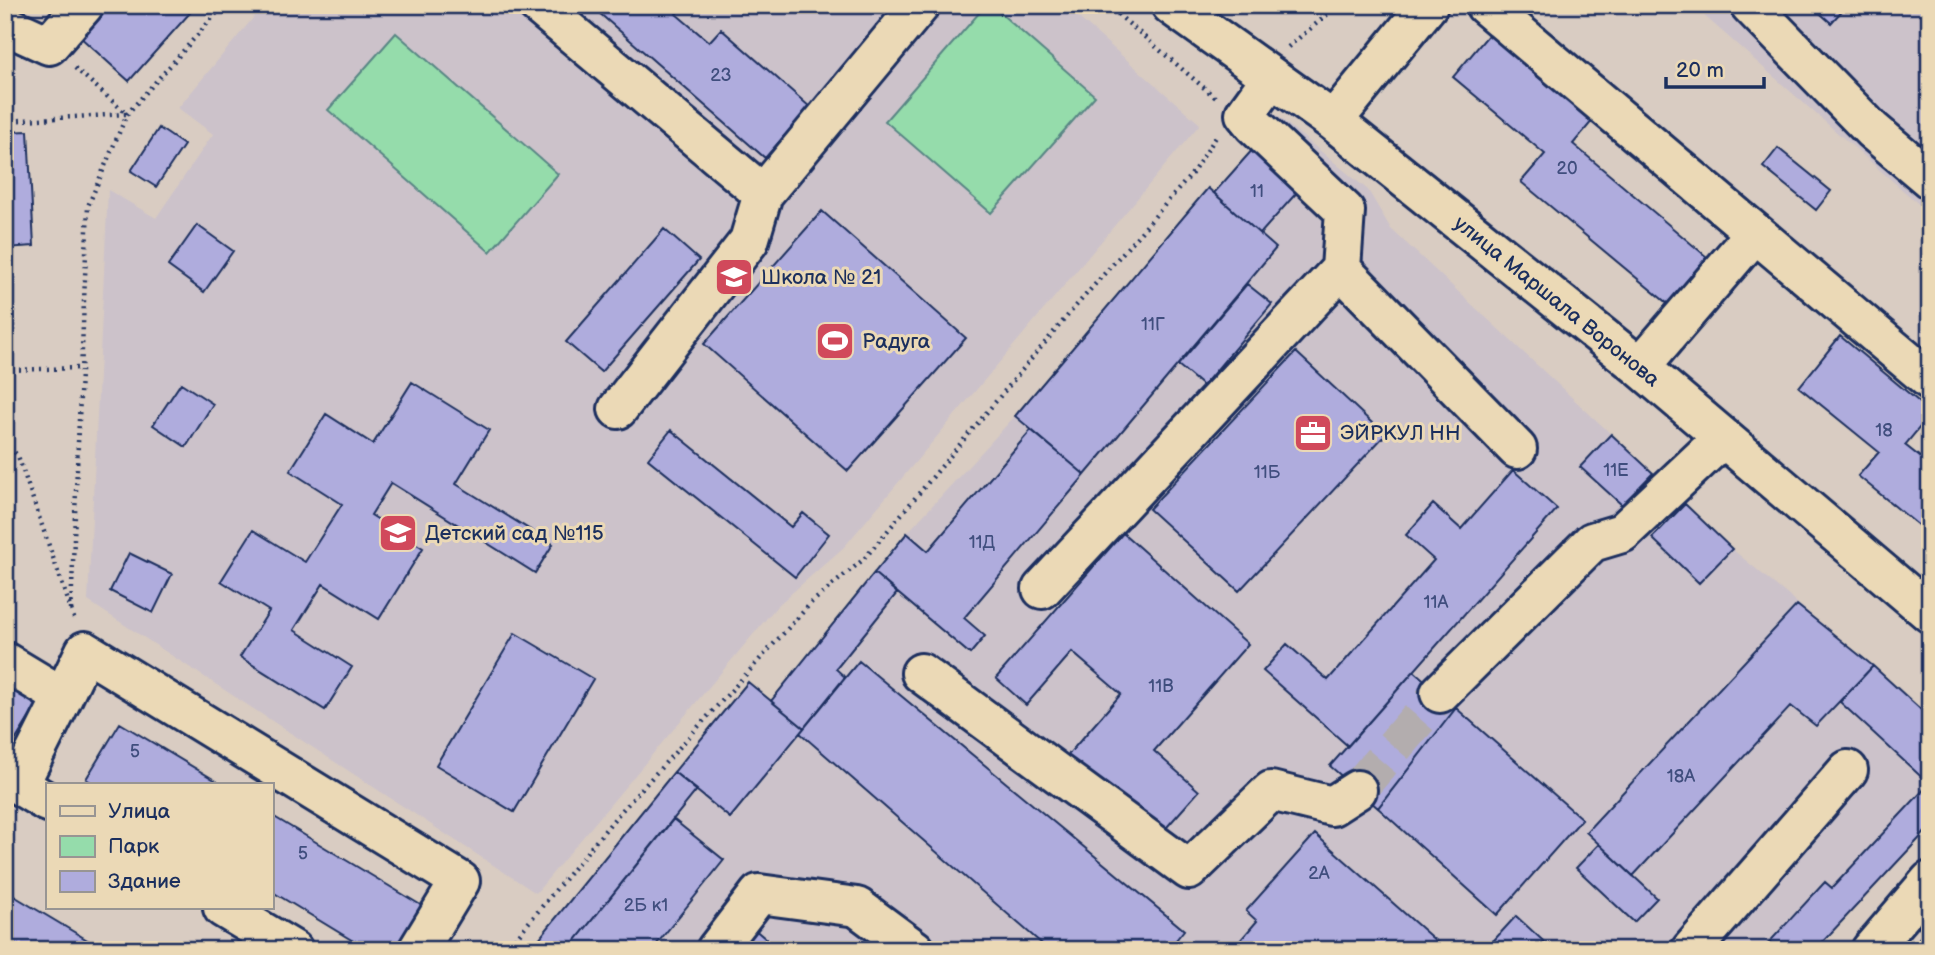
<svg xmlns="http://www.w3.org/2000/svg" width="1935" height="955" font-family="'Balsamiq Sans',sans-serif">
	<rect width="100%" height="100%" fill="#d9ccc2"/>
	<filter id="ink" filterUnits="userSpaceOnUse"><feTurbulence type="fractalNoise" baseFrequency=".0143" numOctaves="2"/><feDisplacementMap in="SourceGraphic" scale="14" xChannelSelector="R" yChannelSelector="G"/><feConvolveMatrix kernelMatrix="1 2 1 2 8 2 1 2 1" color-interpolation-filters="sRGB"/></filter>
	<g filter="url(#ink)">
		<!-- built -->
		<path fill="#ccc2ca" d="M264,5H1064L1200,124L844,547L777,606L536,893L88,601L108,190L156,218L213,134L178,108Z
			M1692,5H1930V214Z
			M1268,108L1368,190L1391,229L1611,434L1580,467L1621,505L1653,473L1732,549L1873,666L1930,718V827L1815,950H530L771,701L907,533L1015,416L1208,188L1214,193L1254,149Z"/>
		<!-- green -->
		<path fill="#95dcab" stroke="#588684" stroke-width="2" d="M986,5H991L1095,96L991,213L885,121Z
			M396,33L558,174L490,252L328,110Z"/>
		<!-- building -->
		<path fill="#afacdd" stroke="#1b2f5e" stroke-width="2" d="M108,5H197L129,81L79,36Z
			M590,5H684L676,14L709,42L721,29L810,107L765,158Z
			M1811,5H1847L1831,23Z
			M1494,28L1598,114L1573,144L1707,257L1668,304L1521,182L1545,154L1453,77Z
			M159,128L184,145L156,187L131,171Z
			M28,131L34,246L5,248V132Z
			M1254,148L1300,189L1260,234L1214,193Z
			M1778,148L1831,191L1816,210L1763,167Z
			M1208,188L1276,248L1085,475L1015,416Z
			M822,211L966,338L848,471L704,344Z
			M197,225L233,251L204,292L168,266Z
			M664,229L699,260L601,372L566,342Z
			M1247,284L1272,304L1203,386L1178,365Z
			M1840,336L1930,411V415L1905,445L1930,465V535L1858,476L1879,452L1799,387Z
			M1296,352L1385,435L1239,591L1149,509Z
			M412,382L489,430L456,484L553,544L535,573L391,483L371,515L423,548L379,619L323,584L294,630L352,667L325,710L240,657L269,611L221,581L253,530L305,562L342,504L290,471L326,414L373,444Z
			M181,383L213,404L186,447L153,425Z
			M671,430L791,527L803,513L829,534L795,577L648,459Z
			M1031,430L1085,475L964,618L985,636L970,654L874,573L907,533L928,551Z
			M1611,434L1653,473L1622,505L1580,467Z
			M1513,470L1557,509L1348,746L1263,671L1287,644L1328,680L1434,560L1406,535L1433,504L1461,529Z
			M1685,504L1732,549L1699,583L1652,538Z
			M1123,533L1248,644L1154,751L1199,791L1159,836L1067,756L1121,694L1072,652L1026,705L996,678Z
			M129,553L172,574L153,613L110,591Z
			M874,573L897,593L836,669L845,677L804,728L771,701Z
			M1797,605L1873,666L1816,726L1791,706L1633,876L1586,832Z
			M515,633L593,679L514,812L436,765Z
			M859,661L1184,930L1168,950H1049L800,733Z
			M1873,666L1930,718L1929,784L1840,702Z
			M1414,671L1456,708L1378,808L1330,766Z
			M5,682L39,702L5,757Z
			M748,682L804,728L730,818L674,772Z
			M1456,708L1582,819L1497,915L1378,808Z
			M120,723L223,785H96L86,779Z
			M674,772L697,790L568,950H530Z
			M1929,784L1930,827L1815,950H1762L1825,882L1832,888Z
			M271,815L424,907L398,950H368L271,891Z
			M673,819L724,860L652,950H568Z
			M1315,834L1446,950H1232L1257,921L1246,911Z
			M1599,844L1657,898L1634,922L1576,868Z
			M14,896L104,950H5V910Z
			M1516,916L1553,950H1485Z
			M1930,926V950H1909Z
			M753,928L779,950H735Z"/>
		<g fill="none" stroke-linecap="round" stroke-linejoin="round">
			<!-- minor-tunnel -->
			<path stroke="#b3adae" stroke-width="38" stroke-dasharray="38 19" stroke-linecap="butt" d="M1357,790L1440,693"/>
			<!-- minor casing -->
			<g stroke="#1b2f5e" stroke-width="44">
				<path id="minor" d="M538,5L763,194L920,5
					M1171,5L1333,121L1640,367L1930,613
					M1485,5L1930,380
					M1750,5L1872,130L1930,179
					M5,25L49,45L84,5
					M1333,121L1428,5
					M1341,269L1517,449
					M1640,367L1755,233
					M618,409L749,241L763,194
					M1042,589L1341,269L1345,211L1254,125L1245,114L1271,78
					M5,662L63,697L85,651L460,881L418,950
					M921,673L1189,870L1271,791L1332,806L1357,790
					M1440,693L1592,542L1622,533L1723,438
					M47,802L19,785L63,697
					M223,908L293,950
					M716,950L759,894L857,907L915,950
					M1691,950L1848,770
					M1871,950L1930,881"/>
			</g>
			<!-- path -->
			<path stroke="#1b2f5e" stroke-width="4.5" stroke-dasharray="2 5" stroke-linecap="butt" d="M1107,5L1216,98
				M1288,47L1339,5
				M75,68L127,114
				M5,121L126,114
				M5,370L81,368
				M5,442L18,456L75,621
				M71,610L88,206L127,114L224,5
				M506,950L616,817L812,602L864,559L1069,314L1191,175L1218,134"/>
			<!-- minor -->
			<use href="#minor" stroke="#ebd9b6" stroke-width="38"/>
		</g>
	</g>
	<!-- icons -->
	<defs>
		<g id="school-square" transform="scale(2.0125)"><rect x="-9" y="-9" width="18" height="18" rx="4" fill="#d1495b" stroke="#ebd9b6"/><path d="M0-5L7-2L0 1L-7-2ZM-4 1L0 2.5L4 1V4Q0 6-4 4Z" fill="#fff"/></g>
		<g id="stadium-square" transform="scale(2.0125)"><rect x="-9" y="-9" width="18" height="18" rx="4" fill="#d1495b" stroke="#ebd9b6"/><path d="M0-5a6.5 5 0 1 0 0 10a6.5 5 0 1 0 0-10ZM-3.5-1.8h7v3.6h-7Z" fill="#fff"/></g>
		<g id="office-square" transform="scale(2.0125)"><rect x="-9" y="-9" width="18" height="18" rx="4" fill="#d1495b" stroke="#ebd9b6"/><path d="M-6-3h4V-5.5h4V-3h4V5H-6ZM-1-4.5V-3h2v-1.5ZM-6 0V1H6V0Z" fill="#fff"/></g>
	</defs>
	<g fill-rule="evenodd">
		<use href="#school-square" x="734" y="277"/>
		<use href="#stadium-square" x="835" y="341"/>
		<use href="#office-square" x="1313" y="433"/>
		<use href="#school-square" x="398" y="533"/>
	</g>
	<g text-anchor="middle" stroke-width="6" stroke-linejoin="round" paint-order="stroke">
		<!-- number labels -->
		<g font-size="18" fill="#404e7e">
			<text x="721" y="81">23</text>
			<text x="1567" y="174">20</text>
			<text x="1257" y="197">11</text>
			<text x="1153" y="330">11Г</text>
			<text x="1884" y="436">18</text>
			<text x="1616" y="476">11Е</text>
			<text x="1267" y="478">11Б</text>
			<text x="982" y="548">11Д</text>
			<text x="1436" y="608">11А</text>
			<text x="1161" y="692">11В</text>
			<text x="135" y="757">5</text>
			<text x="1681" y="782">18А</text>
			<text x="303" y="859">5</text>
			<text x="1319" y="879">2А</text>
			<text x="646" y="911">2Б к1</text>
		</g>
		<!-- poi labels -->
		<g font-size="21" fill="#1b2f5e" stroke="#ebd9b6" text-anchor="start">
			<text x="761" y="284">Школа № 21</text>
			<text x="862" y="348">Радуга</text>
			<text x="1340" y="440">ЭЙРКУЛ НН</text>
			<text x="425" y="540">Детский сад №115</text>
		</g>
		<!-- street labels -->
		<g font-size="21" fill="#1b2f5e" stroke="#ebd9b6">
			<text transform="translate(1557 301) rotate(39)" y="7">улица Маршала Воронова</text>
		</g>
	</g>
	<!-- margin -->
	<rect width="1935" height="955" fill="none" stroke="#ebd9b6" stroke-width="28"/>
	<rect x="14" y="14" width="1907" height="927" fill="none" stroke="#1b2f5e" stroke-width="2.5" filter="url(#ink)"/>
	<!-- legend -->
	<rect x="46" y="783" width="228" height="126" fill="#ebd9b6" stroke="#989593" stroke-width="2"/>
	<rect x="60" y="806" width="35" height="10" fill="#ebd9b6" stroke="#989593" stroke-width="2"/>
	<text x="108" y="818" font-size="21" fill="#1b2f5e">Улица</text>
	<rect x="60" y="836" width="35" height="21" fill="#95dcab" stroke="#989593" stroke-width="2"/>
	<text x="108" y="853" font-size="21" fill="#1b2f5e">Парк</text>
	<rect x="60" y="871" width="35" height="21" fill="#afacdd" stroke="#989593" stroke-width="2"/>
	<text x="108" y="888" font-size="21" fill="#1b2f5e">Здание</text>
	<!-- scale -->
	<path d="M1666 77v10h98v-10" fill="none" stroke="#1b2f5e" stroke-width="3.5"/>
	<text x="1676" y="77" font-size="21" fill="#1b2f5e" stroke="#ebd9b6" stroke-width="5" paint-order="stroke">20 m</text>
</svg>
